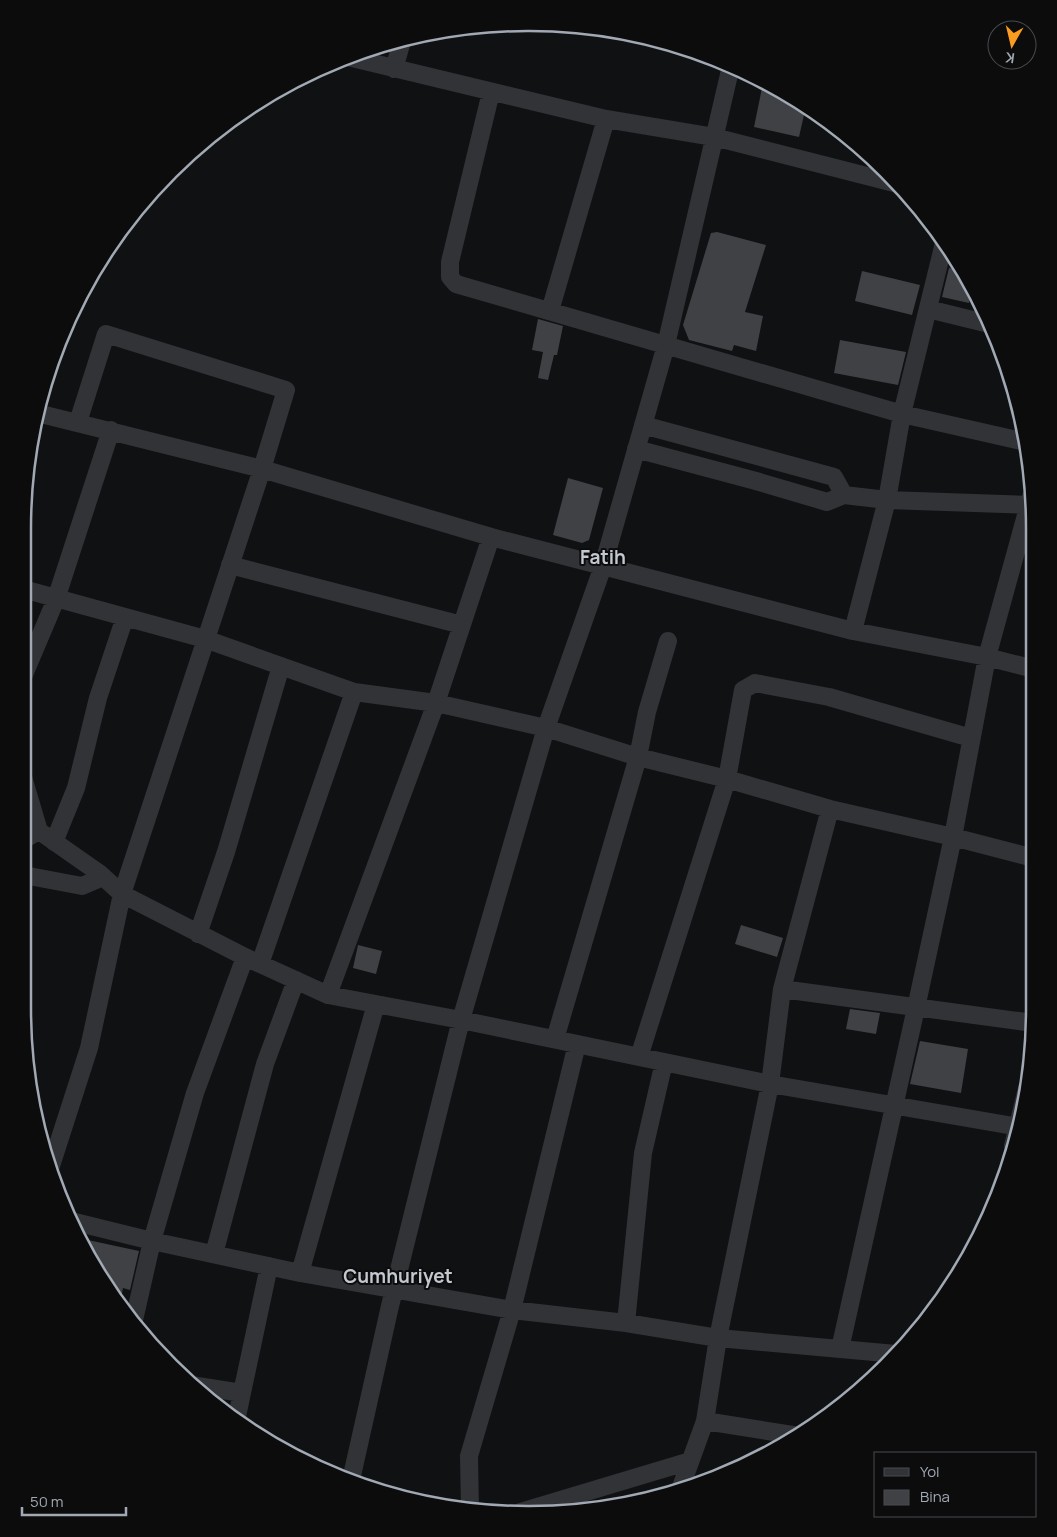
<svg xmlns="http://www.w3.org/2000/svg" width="1057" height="1537" font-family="Manrope,sans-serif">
	<rect width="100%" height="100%" fill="#101112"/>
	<!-- building -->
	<path fill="#3f4145" d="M763,83L806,106L799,137L754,127Z
		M717,232L766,245L745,312L763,316L756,351L734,345L732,351L689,340L683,325L711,233Z
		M949,268L961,270L972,287L969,303L942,297Z
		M862,271L920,285L912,315L855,301Z
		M538,319L563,326L557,355H554L548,380L538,378L543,352L532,350Z
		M840,340L906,352L898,385L834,373Z
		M568,478L603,488L589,540L582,543L553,535Z
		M741,925L783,938L777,957L735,944Z
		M358,945L382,951L376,974L353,968Z
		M850,1009L880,1013L876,1034L846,1029Z
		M920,1041L968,1049L961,1093L910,1084Z
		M88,1240L139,1251L130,1290L123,1288L120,1304L108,1289L86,1249Z"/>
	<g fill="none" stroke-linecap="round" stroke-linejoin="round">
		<!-- minor -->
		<path stroke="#313337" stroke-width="18" d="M348,57L606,119L714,137L898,184
			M394,69L402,41
			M491,92L450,262V277L456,284L902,414L1026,442
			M928,309L989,324
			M550,311L606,119
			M37,413L262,469L491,537L853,631L987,657L1034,669
			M643,425L834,477L844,495L887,500L1029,505
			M636,449L756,481L827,502L844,495
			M230,565L462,625
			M23,589L205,639L354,692L436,703L546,728L638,757L727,779L830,809L953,837L1034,858
			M853,631L887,500L902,414L944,243
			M23,677L56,599L111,430
			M23,777L39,831
			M23,840L39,831L99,873L122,894L245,957L328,995L461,1020L770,1084L1019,1127
			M54,842L76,788L98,698L125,617
			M23,877L29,876L82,886L103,877
			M198,934L226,852L281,666
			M260,964L354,692
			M782,989L1033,1023
			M328,995L436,703L491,537
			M555,1039L638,757L647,712L668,641
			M639,1057L727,779L743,690L755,683L829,697L971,738
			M1013,1146L1027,1088
			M50,1169L89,1048L122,894L262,469L286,390L106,334L78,422
			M71,1221L152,1241L300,1273L512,1310L626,1323L718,1338L896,1354
			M214,1254L265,1064L296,980
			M300,1273L376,1004
			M134,1320L152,1241L195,1093L245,957
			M626,1323L643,1153L664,1062
			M840,1349L916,1008L953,837L987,657L1031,497
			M191,1385L242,1393
			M236,1421L269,1266
			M705,1421L799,1436
			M351,1480L390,1306L461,1020L546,728L603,566L666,345L731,66
			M681,1487L705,1421L718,1338L770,1084L782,989L830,809
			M470,1510L469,1456L512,1310L577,1044
			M520,1512L690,1461"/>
	</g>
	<g text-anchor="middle" stroke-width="4" stroke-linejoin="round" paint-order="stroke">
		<!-- district labels -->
		<g font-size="19" font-weight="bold" fill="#c2c7d0" stroke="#0c0c0d">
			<text x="603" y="564">Fatih</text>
			<text x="398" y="1283">Cumhuriyet</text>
		</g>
	</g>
	<!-- crop -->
	<path d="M0 0H1057V1537H0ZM528 31H529A497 497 0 0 1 1026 528V1009A497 497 0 0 1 529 1506H528A497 497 0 0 1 31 1009V528A497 497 0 0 1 528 31Z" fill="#0c0c0d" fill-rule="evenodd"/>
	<path fill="none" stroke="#a1a9b4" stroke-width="2.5" d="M528 31H529A497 497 0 0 1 1026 528V1009A497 497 0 0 1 529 1506H528A497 497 0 0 1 31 1009V528A497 497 0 0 1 528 31Z"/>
	<!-- legend -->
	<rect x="874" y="1452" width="162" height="65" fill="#0c0c0d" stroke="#484b50"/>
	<rect x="884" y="1468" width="25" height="8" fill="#313337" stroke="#484b50"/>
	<text x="920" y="1477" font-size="15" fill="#a1a9b4">Yol</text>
	<rect x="884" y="1490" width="25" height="15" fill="#3f4145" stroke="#484b50"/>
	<text x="920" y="1502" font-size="15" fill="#a1a9b4">Bina</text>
	<!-- north arrow -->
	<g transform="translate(1012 45) rotate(188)"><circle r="24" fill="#0c0c0d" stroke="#484b50"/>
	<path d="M0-4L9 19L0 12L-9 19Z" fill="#fa9c20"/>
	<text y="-8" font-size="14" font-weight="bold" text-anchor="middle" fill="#a1a9b4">K</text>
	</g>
	<!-- scale -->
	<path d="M22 1507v8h104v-8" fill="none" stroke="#a1a9b4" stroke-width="2.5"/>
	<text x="30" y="1507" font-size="15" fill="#a1a9b4" stroke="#0c0c0d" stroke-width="4" paint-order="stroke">50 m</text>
</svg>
